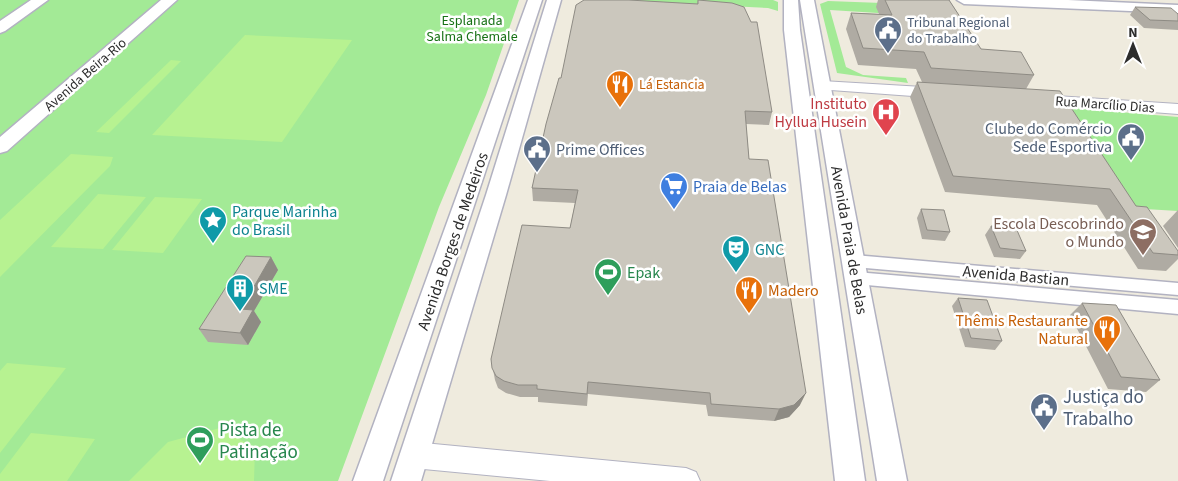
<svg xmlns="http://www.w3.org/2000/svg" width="1178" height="481" font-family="'Source Sans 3',sans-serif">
	<rect width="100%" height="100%" fill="#efebde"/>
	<!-- green -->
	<path fill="#a3ea96" d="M0,0H519L486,95L439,207L338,481H0Z
		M607,0H773L778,2V11L768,8Z
		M828,1L936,5L878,13L830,10L846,67L863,75L906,78L908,83L837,73L820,4Z
		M1050,106L1178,117V211L1112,207Z"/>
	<!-- pitch -->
	<path fill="#b7f291" d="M245,35L352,40L282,142L152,135Z
		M171,60L181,61L109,133L96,132Z
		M71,154L113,157L110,166L0,277V220Z
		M98,194L146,197L103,249L51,247Z
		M155,197L202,199L163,253L112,250Z
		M7,363L66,368L0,453V371Z
		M220,428L255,448L254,481H129L168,442Z
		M31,433L95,439L67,481H0V474Z"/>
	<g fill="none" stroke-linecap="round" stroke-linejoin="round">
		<!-- minor casing -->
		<g stroke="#b2b2c1" stroke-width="3">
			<path id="minor" d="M854,255L1178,283V295L854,267L849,265L846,261L849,257Z
				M856,272L1178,300V314L856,284L850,282L848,278L850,274Z"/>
		</g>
		<!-- tertiary casing -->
		<g stroke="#b2b2c1" stroke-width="2">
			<path id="tertiary" d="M822,81L940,88L948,93L940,98L817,89L814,86L817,83Z
				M1041,95L1178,104V114L1035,103L1033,100L1035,97Z
				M413,442L686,468L696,472L700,481H550L413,468L404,464L400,455L404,446Z"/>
		</g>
		<!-- secondary casing -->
		<g stroke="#b2b2c1" stroke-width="3">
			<path id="secondary" d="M31,0H48L5,31L0,33V21Z
				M161,0H177L7,151L0,153V137Z
				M528,0H542L383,481H353Z
				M547,0H561L506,195L421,481H391L486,195Z
				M784,0H798L800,30L865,481H835L784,30Z
				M800,0H814L907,481H877Z
				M957,0H1068L1178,5V13L964,4Z"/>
		</g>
		<!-- minor -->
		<use href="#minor" fill="#fff" fill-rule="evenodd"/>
		<!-- tertiary -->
		<use href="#tertiary" fill="#fff" fill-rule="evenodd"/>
		<!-- secondary -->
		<use href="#secondary" fill="#fff" fill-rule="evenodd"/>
	</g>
	<!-- wall -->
	<path fill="#afaba3" d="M629,0L697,4L698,0L772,112L769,125L746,124L749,159L800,405L789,417L774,421L708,416L706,405L588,394L587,406L538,402V397H520L506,393L498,388L495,380L491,359L570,228L575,203L533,201L532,188L561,78Z
		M878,0H949L981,49L1034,75L1026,89L1178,251V259L1166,271L1138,269L1097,205L945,192L910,97L917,82H922L916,69L858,65L846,29L851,13L879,14L876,7Z
		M1135,7L1178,14V30L1144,28L1130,15Z
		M921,209L950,232L945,241L922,239L917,218Z
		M1178,210V248L1163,226Z
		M991,226L1026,251L1020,259L994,257L985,235Z
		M271,257L278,270L254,311L261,322L248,345L208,342L199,329Z
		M958,298L1002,341L995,350L965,347L952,306Z
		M1082,303L1160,380L1146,392L1108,389L1070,315Z"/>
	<!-- shaded-wall -->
	<path fill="#8e8b84" d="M271,257L278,270L254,311L261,322L248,345L240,333L241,309Z
		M806,393L800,405L789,417L774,421L779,409Z"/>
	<!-- building -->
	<path fill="#cbc7bd" stroke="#8e8b84" d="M584,0H629L698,4V0L732,3L744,7L751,22H757L772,112L745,111L749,159L768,160L806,393L794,405L779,409L711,404L710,393L588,382L587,394L537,389V385H518L504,381L496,376L492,368L491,359L522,225L570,228L578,190L532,188L546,124L559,78H561L576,5Z
		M885,0H949L981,49L1021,52L1034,75L931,68L924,52L863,48L851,13L892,15Z
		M1135,7L1171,8L1178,14V21L1150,20Z
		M917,82L1060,91L1136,206L1147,207L1178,251V255L1153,253L1110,189L953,176Z
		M921,209L944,210L950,232L927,230Z
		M991,226L1016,228L1026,251L1000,248Z
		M246,256L271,257L241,309L253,310L240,333L199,329Z
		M958,298L987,300L1002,341L971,338Z
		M1082,303L1116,305L1160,380L1121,377Z"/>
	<!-- icons -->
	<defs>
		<g id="civic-pin" transform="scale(1.4375)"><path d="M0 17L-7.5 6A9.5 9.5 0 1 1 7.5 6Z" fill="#5c6f8a" stroke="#fff"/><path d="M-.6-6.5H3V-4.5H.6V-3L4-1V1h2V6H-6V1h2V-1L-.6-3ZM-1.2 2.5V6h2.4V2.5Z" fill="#fff"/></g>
		<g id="restaurant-pin" transform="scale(1.4375)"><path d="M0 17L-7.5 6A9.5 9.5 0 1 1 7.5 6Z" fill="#e8710a" stroke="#fff"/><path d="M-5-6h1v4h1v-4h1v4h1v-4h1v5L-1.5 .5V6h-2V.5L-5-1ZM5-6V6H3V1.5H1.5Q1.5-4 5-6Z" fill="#fff"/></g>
		<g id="hospital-pin" transform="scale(1.4375)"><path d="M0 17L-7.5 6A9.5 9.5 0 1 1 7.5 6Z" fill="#e0444e" stroke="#fff"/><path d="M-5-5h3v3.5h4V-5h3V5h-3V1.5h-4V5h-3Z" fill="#fff"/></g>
		<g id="supermarket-pin" transform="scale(1.4375)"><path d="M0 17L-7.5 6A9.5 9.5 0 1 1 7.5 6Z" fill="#3f7fe0" stroke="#fff"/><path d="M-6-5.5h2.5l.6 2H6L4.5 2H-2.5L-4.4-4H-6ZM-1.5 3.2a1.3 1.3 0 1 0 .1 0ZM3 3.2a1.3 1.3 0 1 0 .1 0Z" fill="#fff"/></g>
		<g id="sight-pin" transform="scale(1.4375)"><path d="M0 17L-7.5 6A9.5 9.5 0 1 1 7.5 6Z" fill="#0f9aa8" stroke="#fff"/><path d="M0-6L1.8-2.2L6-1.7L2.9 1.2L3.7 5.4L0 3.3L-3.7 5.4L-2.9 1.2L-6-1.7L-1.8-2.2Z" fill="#fff"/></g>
		<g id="school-pin" transform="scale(1.4375)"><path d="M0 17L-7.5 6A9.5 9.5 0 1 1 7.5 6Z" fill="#8d6e63" stroke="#fff"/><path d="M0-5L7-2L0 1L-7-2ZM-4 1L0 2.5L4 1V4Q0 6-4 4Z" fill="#fff"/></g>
		<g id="theatre-pin" transform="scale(1.4375)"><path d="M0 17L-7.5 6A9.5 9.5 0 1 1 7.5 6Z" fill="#0f9aa8" stroke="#fff"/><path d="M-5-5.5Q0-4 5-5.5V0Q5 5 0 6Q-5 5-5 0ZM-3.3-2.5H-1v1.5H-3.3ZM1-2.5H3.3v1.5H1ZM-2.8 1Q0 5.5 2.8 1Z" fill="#fff"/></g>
		<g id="stadium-pin" transform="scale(1.4375)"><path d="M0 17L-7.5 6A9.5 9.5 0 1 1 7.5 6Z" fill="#2e9e5b" stroke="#fff"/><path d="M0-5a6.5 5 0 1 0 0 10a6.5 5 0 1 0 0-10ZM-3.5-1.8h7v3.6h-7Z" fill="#fff"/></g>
		<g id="building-pin" transform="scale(1.4375)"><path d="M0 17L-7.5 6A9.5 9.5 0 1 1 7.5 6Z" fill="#0f9aa8" stroke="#fff"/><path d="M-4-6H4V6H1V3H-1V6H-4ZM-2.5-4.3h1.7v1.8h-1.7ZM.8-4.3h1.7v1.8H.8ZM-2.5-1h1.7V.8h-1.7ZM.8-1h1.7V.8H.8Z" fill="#fff"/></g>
	</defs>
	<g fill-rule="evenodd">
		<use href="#civic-pin" x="888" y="30"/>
		<use href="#restaurant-pin" x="620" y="84"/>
		<use href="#hospital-pin" x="886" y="112"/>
		<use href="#civic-pin" x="1131" y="137"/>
		<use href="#civic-pin" x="537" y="149"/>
		<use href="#supermarket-pin" x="674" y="186"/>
		<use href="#sight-pin" x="213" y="220"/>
		<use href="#school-pin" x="1143" y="232"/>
		<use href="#theatre-pin" x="736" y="249"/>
		<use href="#stadium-pin" x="608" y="272"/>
		<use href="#building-pin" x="240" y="288"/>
		<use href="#restaurant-pin" x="749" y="290"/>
		<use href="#restaurant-pin" x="1107" y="329"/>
		<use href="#civic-pin" x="1044" y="407"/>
		<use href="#stadium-pin" x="200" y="440"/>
	</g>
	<g text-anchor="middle" stroke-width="5" stroke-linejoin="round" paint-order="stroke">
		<!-- far-park labels -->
		<g font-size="14" fill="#177115" stroke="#fff">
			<text x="472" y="25">Esplanada<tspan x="472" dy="16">Salma Chemale</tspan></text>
		</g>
		<!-- far-service labels -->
		<g font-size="14" fill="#4e5e75" stroke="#fff" text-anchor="start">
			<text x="907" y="27">Tribunal Regional<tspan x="907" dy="16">do Trabalho</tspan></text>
		</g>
		<!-- far-street labels -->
		<g font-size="14" fill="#2c2c2c" stroke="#fff">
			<text transform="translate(85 74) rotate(-41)" y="5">Avenida Beira-Rio</text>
			<text transform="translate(1105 104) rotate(4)" y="5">Rua Marcílio Dias</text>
		</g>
		<!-- far-food labels -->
		<g font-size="14" fill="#c56008" stroke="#fff" text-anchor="start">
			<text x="639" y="89">Lá Estancia</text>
		</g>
		<!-- health labels -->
		<g font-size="16" fill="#be3a42" stroke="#fff" text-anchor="end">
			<text x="867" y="109">Instituto<tspan x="867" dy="18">Hyllua Husein</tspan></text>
		</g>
		<!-- service labels -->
		<g font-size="16" fill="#4e5e75" stroke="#fff" text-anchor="end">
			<text x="1112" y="134">Clube do Comércio<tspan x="1112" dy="18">Sede Esportiva</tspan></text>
			<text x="556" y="155" text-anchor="start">Prime Offices</text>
		</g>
		<!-- shop labels -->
		<g font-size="16" fill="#366cbe" stroke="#fff" text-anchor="start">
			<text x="693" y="192">Praia de Belas</text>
		</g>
		<!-- culture labels -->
		<g font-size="16" fill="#0d838f" stroke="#fff" text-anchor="start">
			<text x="232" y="217">Parque Marinha<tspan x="232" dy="18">do Brasil</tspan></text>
			<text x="755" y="255">GNC</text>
			<text x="259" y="294">SME</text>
		</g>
		<!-- education labels -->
		<g font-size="16" fill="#785e54" stroke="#fff" text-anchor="end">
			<text x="1124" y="229">Escola Descobrindo<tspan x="1124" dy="18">o Mundo</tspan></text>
		</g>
		<!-- street labels -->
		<g font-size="16" fill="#2c2c2c" stroke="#fff">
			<text transform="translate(850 240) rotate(80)" y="6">Avenida Praia de Belas</text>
			<text transform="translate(452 241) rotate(-71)" y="6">Avenida Borges de Medeiros</text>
			<text transform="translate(1016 275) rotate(5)" y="6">Avenida Bastian</text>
		</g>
		<!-- leisure labels -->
		<g font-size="16" fill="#27864d" stroke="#fff" text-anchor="start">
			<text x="627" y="278">Epak</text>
		</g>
		<!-- food labels -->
		<g font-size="16" fill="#c56008" stroke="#fff" text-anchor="start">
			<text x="768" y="296">Madero</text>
			<text x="1088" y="326" text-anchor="end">Thêmis Restaurante<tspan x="1088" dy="18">Natural</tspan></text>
		</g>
		<!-- near-service labels -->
		<g font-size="19" fill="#4e5e75" stroke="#fff" text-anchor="start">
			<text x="1063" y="403">Justiça do<tspan x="1063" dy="22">Trabalho</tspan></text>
		</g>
		<!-- near-leisure labels -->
		<g font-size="19" fill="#27864d" stroke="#fff" text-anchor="start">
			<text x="219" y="436">Pista de<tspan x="219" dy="22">Patinação</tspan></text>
		</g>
	</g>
	<!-- north arrow -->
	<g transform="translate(1133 45)" stroke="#ffffff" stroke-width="4" paint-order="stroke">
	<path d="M0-4L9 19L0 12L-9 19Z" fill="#2c2c2c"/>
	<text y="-8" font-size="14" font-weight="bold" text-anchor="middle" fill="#2c2c2c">N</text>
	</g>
</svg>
